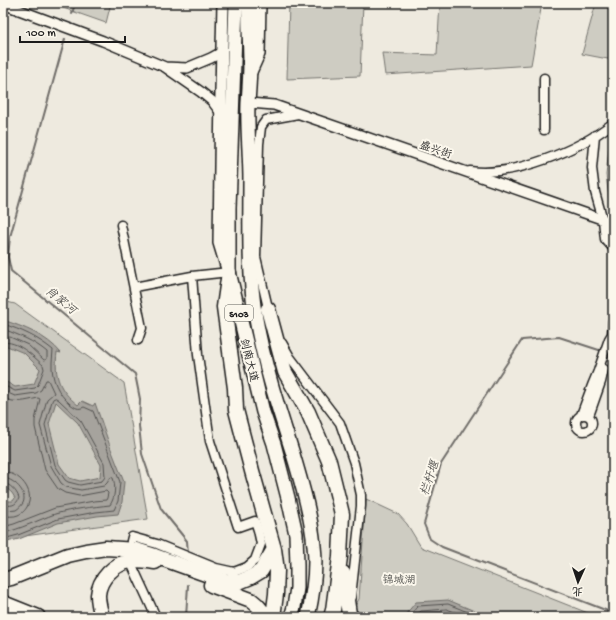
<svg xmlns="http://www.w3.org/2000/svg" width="616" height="620" font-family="'Gochi Hand','LXGW WenKai TC',sans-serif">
	<rect width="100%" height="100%" fill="#eeeadf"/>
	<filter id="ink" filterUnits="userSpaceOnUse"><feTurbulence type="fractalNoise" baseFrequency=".025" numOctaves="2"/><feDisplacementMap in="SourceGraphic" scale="8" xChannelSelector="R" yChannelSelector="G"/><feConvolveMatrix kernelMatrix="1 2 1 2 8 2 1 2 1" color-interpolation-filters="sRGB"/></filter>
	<g filter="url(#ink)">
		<!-- green -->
		<path fill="#ceccc2" stroke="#75746f" d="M49,3H111L106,23Z
			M289,3H363L360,76L287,79Z
			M440,3H542L531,65L385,75L382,53L437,55Z
			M596,3H613V60L582,54Z
			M613,145V203L609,198L606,175L609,149Z
			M3,301L15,304L124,383L148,519L3,539Z
			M366,499L398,514L407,524L421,547L598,617H349L359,599Z"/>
		<!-- water -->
		<path fill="#a6a39d" stroke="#6f6d69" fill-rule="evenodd" d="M3,320C24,327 46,335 61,353L57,352C54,377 59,390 78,405L82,401L93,406L95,403L111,449L124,482L122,502L118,514L97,516L58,523L19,539L3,543V501H13L15,498L12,493L3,485V380L15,387L34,384L40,369L24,353L7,346L3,347ZM56,402L78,423L101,465L100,477L80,481L69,478L59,464L49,424Z
			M448,600L489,617H404L405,615L416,602Z"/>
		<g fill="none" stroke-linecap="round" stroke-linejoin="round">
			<!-- shore -->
			<path stroke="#535250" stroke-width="1" d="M3,324C22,330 37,337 53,350C53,354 52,358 52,362C51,378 58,394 70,404C76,408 78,410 84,407L93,411L120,482L118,501L114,510L96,512L58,519L18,535L3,539
				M3,329C19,335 34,341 47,352V359L45,360H44L28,345L10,337L3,338
				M3,343C16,339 34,357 43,365L44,369L38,385L35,388L15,391L3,385
				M3,391L15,396L36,393L41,390L46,380H48L54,393L47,399L40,425L51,466L61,483L66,487L81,490L104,486L107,483L111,477L113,478C116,486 115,498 110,505C93,507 72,509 55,514C38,520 21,529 3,533
				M3,398C16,404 25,401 38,398L40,399L35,420V427L45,470L58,489L65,493L79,496L106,491L108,493L107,498L106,500L94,501L55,508L14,524L3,527
				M56,398L59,400L81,421L104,463L105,477L102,481L80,485L68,482L65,480L55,465L45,425L52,401L53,399Z
				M3,472C19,472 36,491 27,507C25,510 23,513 18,515C14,517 8,516 3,516
				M3,478C13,478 28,492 23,503C21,506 19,508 16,510C12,511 7,510 3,510
				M3,483C10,484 17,491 19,498C16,506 11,506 3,505
				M408,617L418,606L448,604L480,617
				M414,617L421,611L447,609L467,617"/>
			<!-- stream -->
			<path stroke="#6f6d69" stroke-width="2" d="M72,14L75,3
				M65,39L10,237L8,257L11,271L135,374L140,399L139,426L142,454L161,509L187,541L188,553
				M602,351L559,337L522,340L441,464L424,524L430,539L442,547L613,613
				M606,352L613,355
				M186,617L188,585"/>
			<!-- minor casing -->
			<g stroke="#1c1c1c" stroke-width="11">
				<path id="minor" d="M544,78V130
					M595,135L592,168L595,192L603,220L605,239L613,248
					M470,171C514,177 579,150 613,123
					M121,225L142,328L138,340
					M134,287L192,276L229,272
					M269,312L256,257L259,144L261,127L266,120L298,114
					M282,343L290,357L340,423L354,463L361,495V506L351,597
					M576 423a8 8 0 1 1 16 0a8 8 0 1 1-16 0Z
					M581,415L593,383L598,371L609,339L612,334L613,321
					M589,416L601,382L604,369
					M131,541L132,537L157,544L216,568L234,572L247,567L255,560L261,544L258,530L255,521L238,527L210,441L198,355L192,276
					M131,563L156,617"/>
			</g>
			<!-- tertiary casing -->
			<g stroke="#1c1c1c" stroke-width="12">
				<path id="tertiary" d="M3,4L103,41L165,67L201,92L212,101L221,113
					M165,67L187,68L211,58L222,52
					M248,103L274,105L613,223"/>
			</g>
			<!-- secondary casing -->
			<g stroke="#1c1c1c" stroke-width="14">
				<path id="secondary" d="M223,3L221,91L219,243L227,269
					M251,72L259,54L260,3"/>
			</g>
			<!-- trunk casing -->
			<g stroke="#1c1c1c" stroke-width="16">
				<path id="trunk" d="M236,3L229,208V272L263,412L274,444L288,498L296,534L297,565V588L294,607L291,617
					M249,3C248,23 250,43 250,62C250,76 249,89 248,103C247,129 250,155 250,181C250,227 248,273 256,319C264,365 279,410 293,454C302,485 311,514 314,546C317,569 313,594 308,617"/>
			</g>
			<!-- motorway casing -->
			<g stroke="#1c1c1c" stroke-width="17">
				<path id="motorway" d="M229,272L224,307L235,388L236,410L252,471L274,549L277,571L276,594L273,617
					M268,309L285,372L308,412L329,461L342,514L340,557L333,610L331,617
					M343,573L349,614L352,617
					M3,580L11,578L68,555L86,551L106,548L136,550L155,556L225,581L239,582L251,577L261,571L274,549
					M211,585L251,600L257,605L267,617
					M3,603L38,617
					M3,617H4
					M102,617C100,610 98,603 98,595C99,579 114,564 130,561C138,559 147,561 155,562"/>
			</g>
			<!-- minor -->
			<use href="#minor" stroke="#fbf7ec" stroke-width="8"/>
			<!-- tertiary -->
			<use href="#tertiary" stroke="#fbf7ec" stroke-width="9"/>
			<!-- secondary -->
			<use href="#secondary" stroke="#fbf7ec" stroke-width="11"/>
			<!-- trunk -->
			<use href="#trunk" stroke="#fbf7ec" stroke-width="13"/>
			<!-- motorway -->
			<use href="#motorway" stroke="#fbf7ec" stroke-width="14"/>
		</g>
	</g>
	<g text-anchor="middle" stroke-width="4" stroke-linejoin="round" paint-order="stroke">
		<!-- shield labels -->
		<rect fill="#fbf7ec" stroke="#5f5e5a" stroke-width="1" x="225" y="305" width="28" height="16" rx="3"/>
		<g font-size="10" font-weight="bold" fill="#1c1c1c">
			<text x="239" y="317">S103</text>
		</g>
		<!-- street labels -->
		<g font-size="11" fill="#1c1c1c" stroke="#fbf7ec">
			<text transform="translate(436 149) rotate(19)" y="4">盛兴街</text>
			<text transform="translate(250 360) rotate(76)" y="4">剑南大道</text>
		</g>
		<!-- park labels -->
		<g font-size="11" fill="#51514e" stroke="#fbf7ec">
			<text x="399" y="583">锦城湖</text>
		</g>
		<!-- water labels -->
		<g font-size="12" font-style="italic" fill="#5a5956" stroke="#fbf7ec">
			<text transform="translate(61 300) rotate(39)" y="4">肖家河</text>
			<text transform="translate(429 478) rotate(-72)" y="4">栏杆堰</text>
		</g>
	</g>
	<!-- margin -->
	<rect width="616" height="620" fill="none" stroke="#fbf7ec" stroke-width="16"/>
	<rect x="8" y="8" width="600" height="604" fill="none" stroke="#1c1c1c" stroke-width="1.5" filter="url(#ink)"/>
	<!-- north arrow -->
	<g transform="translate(578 582) rotate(183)" stroke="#fbf7ec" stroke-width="3" paint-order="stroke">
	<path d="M0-3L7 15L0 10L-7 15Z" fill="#1c1c1c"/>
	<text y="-6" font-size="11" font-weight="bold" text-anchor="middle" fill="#1c1c1c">北</text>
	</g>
	<!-- scale -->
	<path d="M20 36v6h105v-6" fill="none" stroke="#1c1c1c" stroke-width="2"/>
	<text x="26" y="36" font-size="12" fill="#1c1c1c" stroke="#fbf7ec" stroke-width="3" paint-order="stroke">100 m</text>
</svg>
